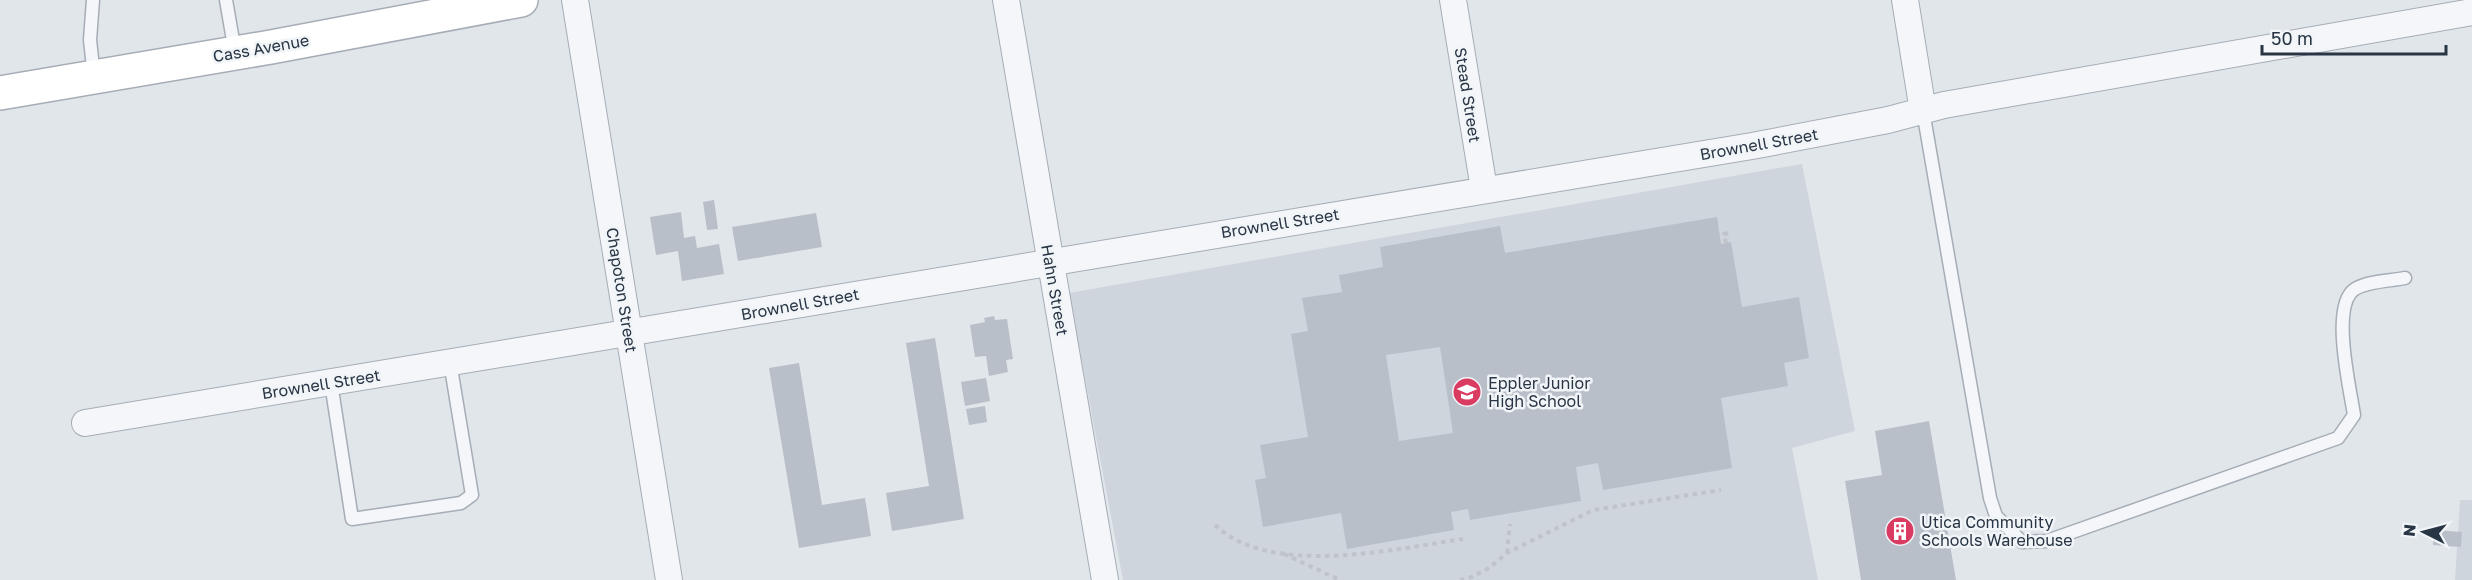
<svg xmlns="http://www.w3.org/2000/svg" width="2472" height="580" font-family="'Golos Text',sans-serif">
	<rect width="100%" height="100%" fill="#e1e6eb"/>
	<!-- built -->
	<path fill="#cfd5dd" d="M1802,164L1855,431L1792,448L1818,580H1123L1069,293Z
		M2460,500H2472V580H2455Z"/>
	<!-- building -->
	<path fill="#b8bfc9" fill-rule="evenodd" d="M714,200L718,229L707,230L703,202Z
		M681,212L684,238L695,236L697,248L719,244L724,274L682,281L678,251L656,255L650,217Z
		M816,213L822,247L738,261L732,227Z
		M1717,217L1721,244L1731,242L1742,307L1799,297L1809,358L1784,363L1788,386L1721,398L1732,468L1603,490L1598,463L1576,467L1581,501L1470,520L1468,509L1451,512L1454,530L1347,549L1341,513L1263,527L1255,480L1266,478L1260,445L1308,437L1291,334L1308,331L1302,298L1342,292L1339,275L1383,267L1380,247L1500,226L1505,253ZM1440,347L1453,433L1399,441L1386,355Z
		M994,316L995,320L1007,319L1013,359L1006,360L1008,372L989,376L986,356L975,357L970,325L985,322L984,318Z
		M935,338L964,519L892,531L886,493L929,486L906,343Z
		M799,363L822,505L865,498L871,536L799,548L769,368Z
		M986,378L990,401L965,406L961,382Z
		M985,406L987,422L969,425L966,409Z
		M1929,421L1956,580H1861L1845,481L1882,475L1875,431Z
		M2434,530L2462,532L2461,547L2433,545Z"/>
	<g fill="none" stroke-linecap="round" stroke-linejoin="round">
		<!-- lane casing -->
		<g stroke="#a6adb6" stroke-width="15">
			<path id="lane" d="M93,0L90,40L94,76
				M226,0L235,52
				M1923,111L1990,498L1996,516L2022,542L2047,541L2338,438L2354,415C2350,388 2330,305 2355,289C2368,281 2390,281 2405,278
				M331,383L352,519L461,503L472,495L450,362"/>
		</g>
		<!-- street casing -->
		<g stroke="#a6adb6" stroke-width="28">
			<path id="street" d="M575,0L669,580
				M1006,0L1105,580
				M1453,0L1484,189
				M1905,0L1923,111
				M85,423L1752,146L1888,120L1944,105L2472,12"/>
		</g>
		<!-- secondary casing -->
		<g stroke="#a6adb6" stroke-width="36">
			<path id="secondary" d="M0,93L271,47L521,0"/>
		</g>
		<!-- path -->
		<path stroke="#bfc4ca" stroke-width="4" stroke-dasharray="4.5 4.5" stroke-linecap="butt" d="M1726,243L1724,234L1730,233
			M1215,525C1270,578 1395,549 1463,539
			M1507,553L1510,524
			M1284,554L1340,580
			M1460,580L1472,577L1489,568L1507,553L1593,510L1721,490"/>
		<!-- lane -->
		<use href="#lane" stroke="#f4f6f9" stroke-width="12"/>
		<!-- street -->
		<use href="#street" stroke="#f4f6f9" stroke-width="26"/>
		<!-- secondary -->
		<use href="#secondary" stroke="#fff" stroke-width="33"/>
	</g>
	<!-- icons -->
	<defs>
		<g id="school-disc" transform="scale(1.5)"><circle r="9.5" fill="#da3c61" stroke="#f1f5f8"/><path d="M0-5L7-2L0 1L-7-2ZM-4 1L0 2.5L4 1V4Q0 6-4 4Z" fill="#fff"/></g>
		<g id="building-disc" transform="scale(1.5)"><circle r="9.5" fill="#da3c61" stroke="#f1f5f8"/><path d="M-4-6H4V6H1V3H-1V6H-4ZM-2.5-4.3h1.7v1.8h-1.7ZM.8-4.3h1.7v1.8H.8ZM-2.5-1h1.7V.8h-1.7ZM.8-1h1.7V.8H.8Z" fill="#fff"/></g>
	</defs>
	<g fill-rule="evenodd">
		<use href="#school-disc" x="1467" y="392"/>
		<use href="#building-disc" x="1900" y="531"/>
	</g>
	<g text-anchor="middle" stroke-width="5" stroke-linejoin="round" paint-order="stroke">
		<!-- street labels -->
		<g font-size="16" fill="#283544" stroke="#f1f5f8">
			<text transform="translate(261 48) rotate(-10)" y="6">Cass Avenue</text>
			<text transform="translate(1468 95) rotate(81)" y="6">Stead Street</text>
			<text transform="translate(1759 144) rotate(-10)" y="6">Brownell Street</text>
			<text transform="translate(1280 223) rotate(-9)" y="6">Brownell Street</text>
			<text transform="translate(622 290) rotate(81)" y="6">Chapoton Street</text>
			<text transform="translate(1055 290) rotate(80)" y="6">Hahn Street</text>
			<text transform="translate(800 304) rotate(-10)" y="6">Brownell Street</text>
			<text transform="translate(321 384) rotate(-9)" y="6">Brownell Street</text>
		</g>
		<!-- poi labels -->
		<g font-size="16" fill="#283544" stroke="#f1f5f8" text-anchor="start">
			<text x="1488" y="389">Eppler Junior<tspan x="1488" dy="18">High School</tspan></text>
			<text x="1921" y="528">Utica Community<tspan x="1921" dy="18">Schools Warehouse</tspan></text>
		</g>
	</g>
	<!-- north arrow -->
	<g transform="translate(2424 532) rotate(276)" stroke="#f1f5f8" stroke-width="4.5" paint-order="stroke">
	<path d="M0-4.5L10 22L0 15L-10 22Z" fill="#283544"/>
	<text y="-9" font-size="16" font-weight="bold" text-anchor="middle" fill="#283544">N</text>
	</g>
	<!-- scale -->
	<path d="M2262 45v9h184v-9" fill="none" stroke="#283544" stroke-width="3"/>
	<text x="2271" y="45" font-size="18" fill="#283544" stroke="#f1f5f8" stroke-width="4.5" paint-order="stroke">50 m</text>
</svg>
